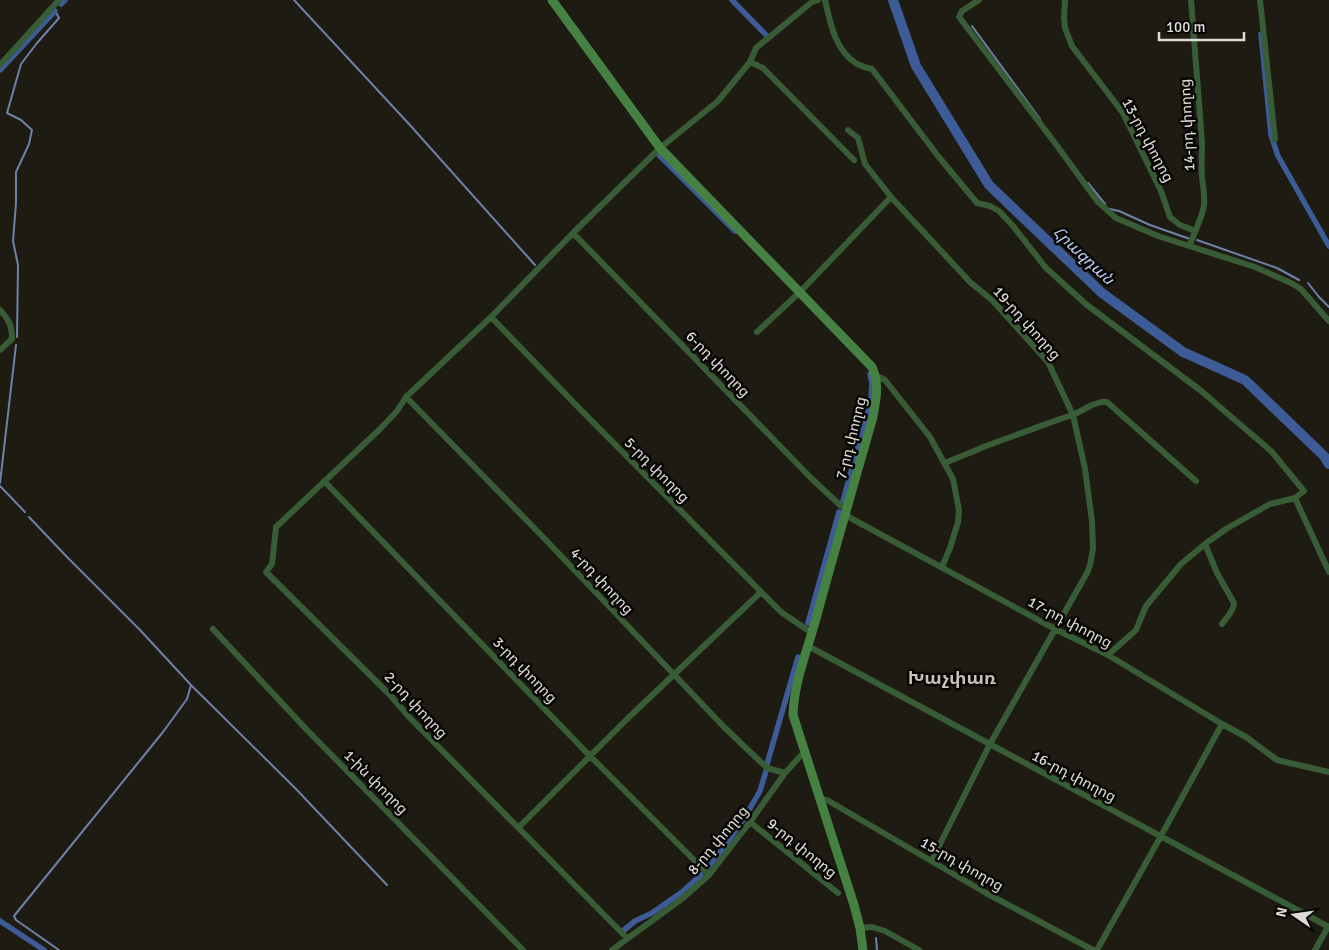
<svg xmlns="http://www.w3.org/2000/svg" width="1329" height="950" font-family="Signika,'Noto Sans Armenian',sans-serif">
	<rect width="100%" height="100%" fill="#1e1b12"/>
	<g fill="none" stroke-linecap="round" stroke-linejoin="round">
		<!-- stream -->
		<path stroke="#6d81a9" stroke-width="2" d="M294,0L409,124L535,265
			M972,26L1040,119
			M1088,183L1105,204
			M1110,209L1119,211L1150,225L1190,239
			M1197,240L1277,268L1299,280
			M1308,283L1319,297L1329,307
			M17,337L18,265L13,241L16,203V172L29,144L32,130L21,120L7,113L21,64L37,43L59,18L55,11
			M0,483L16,345
			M0,486L25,512
			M29,517L67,557L140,630L191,685L296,789L387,885
			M876,938L877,950
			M59,950L16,920L14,916L163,732L187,699L191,685"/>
		<!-- canal -->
		<path stroke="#3d5b96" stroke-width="5.5" d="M732,0L767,36
			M61,4L65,0
			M1261,34L1271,135L1278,156L1329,246
			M0,70L55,11
			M659,155L735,231
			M843,501L871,399L872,384L870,374
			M808,623L839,512
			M767,764L798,657
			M706,869L725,846L745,817L760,791L766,771
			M0,921L44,950
			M624,930L635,921L652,913L682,892L701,875"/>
		<!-- river -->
		<path stroke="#3d5b96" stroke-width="10" d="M893,0L916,66L989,185L1102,293L1183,352L1245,380L1324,456L1329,464"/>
		<!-- minor -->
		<path stroke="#385c36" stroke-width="6" d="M825,0C830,22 835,51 857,64C861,66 867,68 872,69L938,156L977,203L990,206L999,211L1013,226L1046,268L1087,305L1200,390L1271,451L1304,491L1295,498
			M979,0L962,11L959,17L1055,143L1098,202L1116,218L1158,236L1255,267L1291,283L1301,289L1329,321
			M1065,0L1064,18L1065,28L1072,46L1123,113L1161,191L1170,217L1180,225L1195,231
			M1260,0L1275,139
			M750,62L763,68L854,160
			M0,65L59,0
			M848,130L858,138L865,164L891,197L970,282L993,301L1048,362L1073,415L1085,469L1092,521L1093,549L1090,565L1087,573L990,744L932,860
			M573,233L811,478L841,506L847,509
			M1190,245C1194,232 1202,219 1204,205C1205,196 1203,186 1202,177C1201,165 1202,153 1202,142L1191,0
			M0,310C9,320 12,325 12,339L0,350
			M491,317L577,406L781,612L812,633
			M757,332L800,292L891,197
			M875,375L885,380L930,437L953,479L959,510L958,522L950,548L942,567
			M406,397L542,536L724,727L767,768L785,773
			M945,463L986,446L1060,419L1073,415L1092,405L1101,402H1107L1196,481
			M324,481L590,756L709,875
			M845,515L1055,629L1108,655L1222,724L1246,737L1277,760L1329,772
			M1205,544L1217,573L1234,603C1234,611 1226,618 1222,624
			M213,629L306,729L523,950
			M808,646L1329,927
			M1108,655L1136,630L1146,606L1181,564L1205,544L1226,529L1270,504L1295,498L1329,572
			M820,799L827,800L986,893L1093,950
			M750,822L838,893
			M519,827L626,720L761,592
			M860,928L872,927L885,931L919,950
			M627,938L411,719L389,694L266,572L272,564L276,527L380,429L397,411L406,397L491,317L573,233L660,148L718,101L750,62L756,48L812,2L818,0
			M612,950L683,898L709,875L750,822L785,773L805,751
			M1097,950L1161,836L1222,724
			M1315,950L1328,927"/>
		<!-- secondary -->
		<path stroke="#468144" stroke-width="9" d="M552,0L660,148L872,367C880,386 876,397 873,417C854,483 835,549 817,615C808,649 794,681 793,715L854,905L860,928L863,950"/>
	</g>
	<g text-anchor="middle" stroke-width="5" stroke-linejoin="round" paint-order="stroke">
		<!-- street labels -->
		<g font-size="15" fill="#dddbd5" stroke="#070604">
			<text transform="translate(1187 125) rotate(-93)" y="5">14-րդ փողոց</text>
			<text transform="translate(1148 140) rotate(62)" y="5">13-րդ փողոց</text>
			<text transform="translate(1027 323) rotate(48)" y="5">19-րդ փողոց</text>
			<text transform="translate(718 364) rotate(46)" y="5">6-րդ փողոց</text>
			<text transform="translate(851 438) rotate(-76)" y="5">7-րդ փողոց</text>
			<text transform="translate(657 470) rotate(45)" y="5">5-րդ փողոց</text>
			<text transform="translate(602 581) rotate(47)" y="5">4-րդ փողոց</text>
			<text transform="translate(1070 622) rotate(28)" y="5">17-րդ փողոց</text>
			<text transform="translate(525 670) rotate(46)" y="5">3-րդ փողոց</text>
			<text transform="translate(416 705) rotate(47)" y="5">2-րդ փողոց</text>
			<text transform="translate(1074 776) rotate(28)" y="5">16-րդ փողոց</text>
			<text transform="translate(376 782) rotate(45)" y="5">1-ին փողոց</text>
			<text transform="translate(718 840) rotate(-50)" y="5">8-րդ փողոց</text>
			<text transform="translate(802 848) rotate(39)" y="5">9-րդ փողոց</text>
			<text transform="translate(962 864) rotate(30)" y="5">15-րդ փողոց</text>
		</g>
		<!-- water labels -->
		<g font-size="16" font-style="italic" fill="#bbcef0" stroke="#070604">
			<text transform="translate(1084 255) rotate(43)" y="6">Հրազդան</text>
		</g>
		<!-- quarter labels -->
		<g font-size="18" font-weight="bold" fill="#c7c2b7" stroke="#070604">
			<text x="952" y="684">Խաչփառ</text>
		</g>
	</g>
	<!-- north arrow -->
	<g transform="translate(1294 915) rotate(283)" stroke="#070604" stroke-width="4" paint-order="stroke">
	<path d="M0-4L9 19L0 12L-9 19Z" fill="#dddbd5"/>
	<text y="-8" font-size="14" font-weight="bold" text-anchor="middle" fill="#dddbd5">N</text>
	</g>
	<!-- scale -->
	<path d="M1159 32v8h85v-8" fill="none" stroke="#dddbd5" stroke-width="2.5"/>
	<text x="1166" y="32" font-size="15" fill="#dddbd5" stroke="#070604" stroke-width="4" paint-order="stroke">100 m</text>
</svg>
